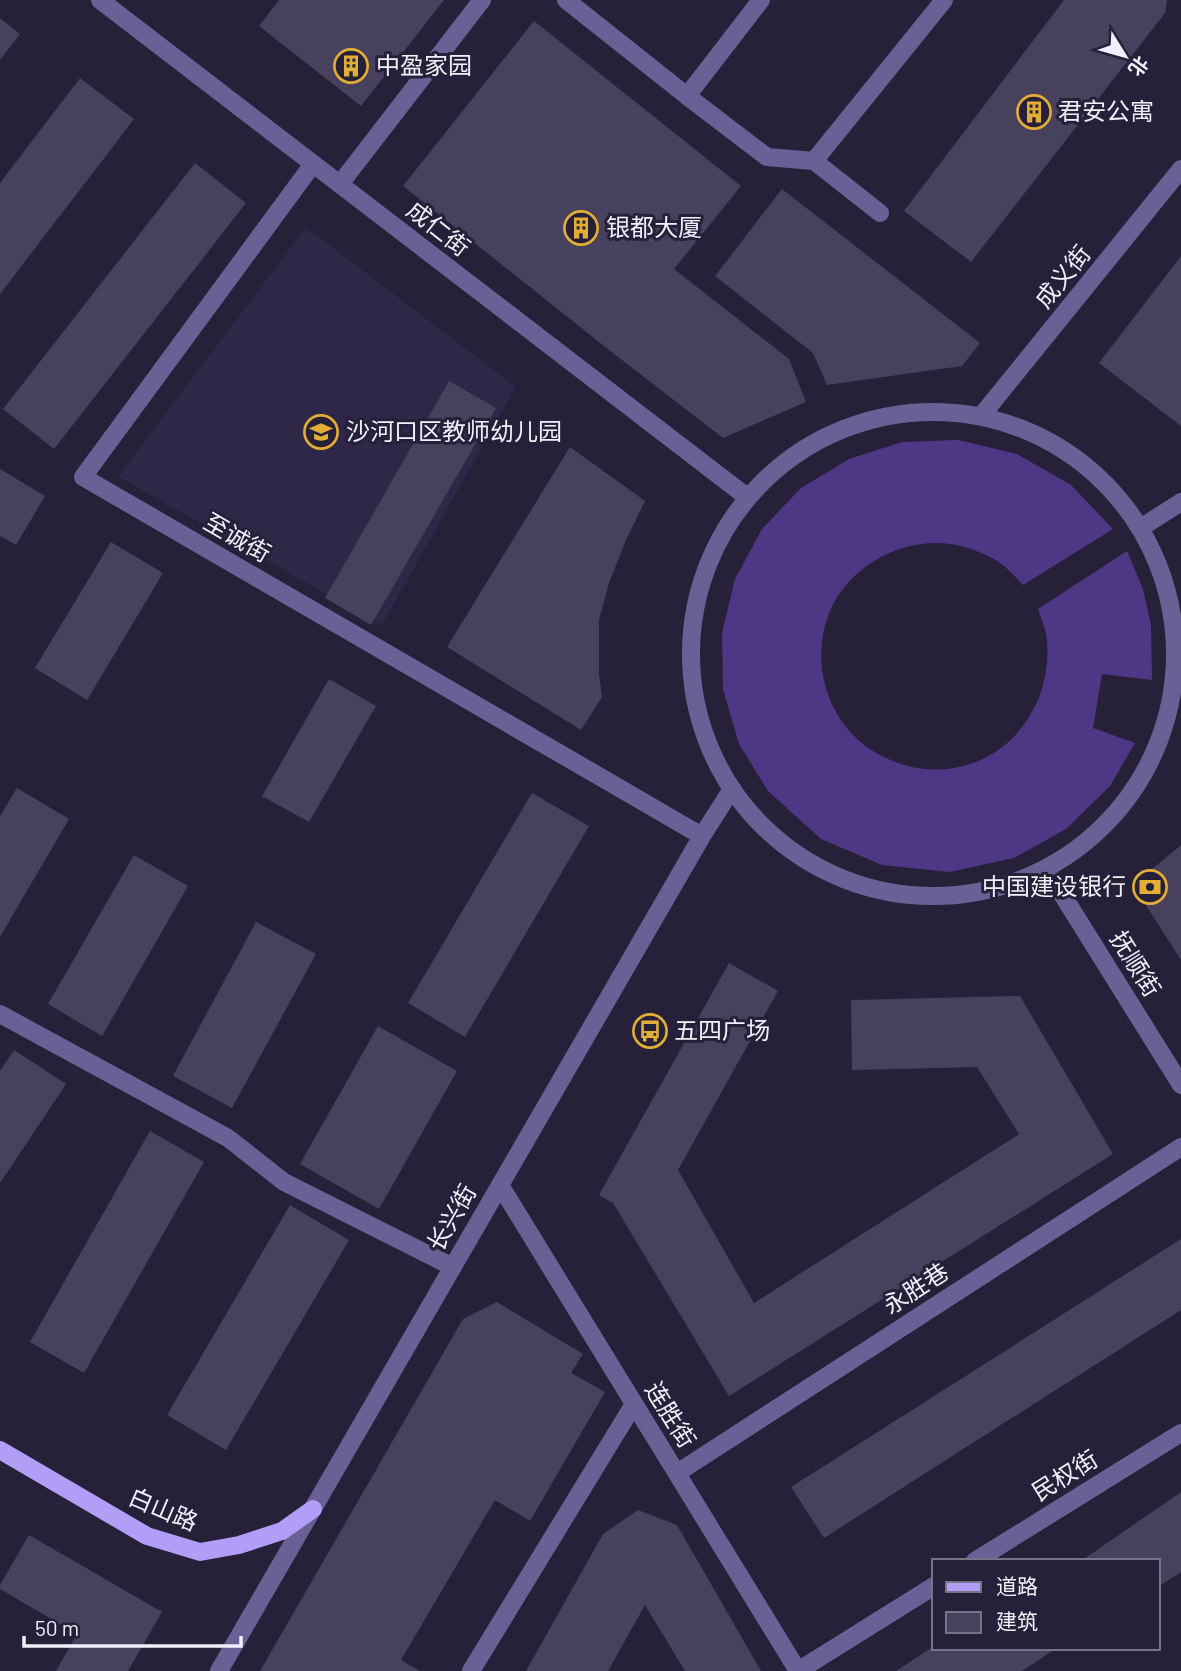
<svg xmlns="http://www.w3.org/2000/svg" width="1181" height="1671" font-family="Barlow,'Noto Sans SC',sans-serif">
	<rect width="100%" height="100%" fill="#262039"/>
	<!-- built -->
	<path fill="#2e2747" d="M306,227L516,387L382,625L118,477Z"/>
	<!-- forest -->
	<path fill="#4e3885" d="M958,440L1017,454L1071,485L1113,529L1023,585C1016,578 1009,569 1000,563C986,553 968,547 951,544C902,537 850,565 830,611C809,661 827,723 873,751C898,766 925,773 954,768C1016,757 1052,700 1047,640C1046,629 1041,619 1038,609L1127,551L1143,589L1151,625L1152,680L1102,674L1093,728L1135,743L1110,786L1066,829L1014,858L950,872L882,865L821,839L768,791L739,744L723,689L722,633L735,579L762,529L801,488L849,459L902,442Z"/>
	<!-- building -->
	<path fill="#47415d" d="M279,0H444L361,106L259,26Z
		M1064,0H1167L1165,13L971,262L904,211Z
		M0,18L20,34L0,60Z
		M534,21L741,186L674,269L789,359L806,402L723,438L609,350L403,186Z
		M80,78L134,119L0,294V183Z
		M195,163L246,203L54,449L3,409Z
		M782,189L980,343L962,366L827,385L813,353L715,276Z
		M1181,256V426L1099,363Z
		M449,381L496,408L371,625L325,598Z
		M570,447L645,501L626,540L609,583L599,620V674L602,697L581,730L447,647Z
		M0,469L45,496L16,545L0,536Z
		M111,542L163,573L87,700L35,668Z
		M329,679L376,706L309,822L262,796Z
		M17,788L69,819L0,937V816Z
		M532,793L589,826L465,1037L408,1003Z
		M1181,845V960L1133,885Z
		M134,855L188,886L102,1036L48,1004Z
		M256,922L316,954L232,1108L173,1076Z
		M729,963L778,991L678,1170L754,1303L1019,1134L977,1067L852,1070L851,1000L1020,996L1113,1154L729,1396L613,1203L599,1195Z
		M378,1026L457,1071L379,1209L300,1164Z
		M14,1050L66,1084L0,1183V1071Z
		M150,1131L204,1162L84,1373L30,1342Z
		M290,1205L349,1240L226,1450L167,1415Z
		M1181,1239V1310L824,1538L791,1487Z
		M497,1302L583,1354L571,1373L605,1392L530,1521L495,1500L401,1660L420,1671H260L463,1319Z
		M1181,1492V1572L1158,1587V1561H1081Z
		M638,1510L677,1525L761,1671H685L645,1605L608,1671H526L603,1534Z
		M29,1535L162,1612L128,1671H56L77,1634L0,1589V1585Z
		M934,1646V1648H1057L1022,1671H896Z"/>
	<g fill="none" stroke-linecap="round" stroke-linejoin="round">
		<!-- minor -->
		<path stroke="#6b6095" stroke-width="18" d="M100,0L747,497
			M566,0L687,96
			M761,0L687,96L767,157L814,161L944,0
			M814,161L880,213
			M313,164L83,477L702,836
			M340,184L482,0
			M691 654a242 242 0 1 1 484 0a242 242 0 1 1-484 0Z
			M982,415L1181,169
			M1142,527L1181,502
			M1047,870L1181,1085
			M0,1014L228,1138L284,1182L453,1267
			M500,1185L798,1671
			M677,1473L1181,1147
			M975,1561L1181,1433
			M219,1671L702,836L730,792
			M471,1671L634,1404
			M798,1671L934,1586"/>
		<!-- major -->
		<path stroke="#b19ef6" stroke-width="18" d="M0,1450L147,1536L200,1552L239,1545L282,1531L313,1509"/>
	</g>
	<!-- icons -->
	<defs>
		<g id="building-ring" transform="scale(1.75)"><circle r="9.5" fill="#262039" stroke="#e3ae35" stroke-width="1.5"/><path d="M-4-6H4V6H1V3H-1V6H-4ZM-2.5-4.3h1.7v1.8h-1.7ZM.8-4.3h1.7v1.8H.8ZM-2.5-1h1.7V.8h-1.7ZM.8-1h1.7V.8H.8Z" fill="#e3ae35"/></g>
		<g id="school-ring" transform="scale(1.75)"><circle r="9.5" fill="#262039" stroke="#e3ae35" stroke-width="1.5"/><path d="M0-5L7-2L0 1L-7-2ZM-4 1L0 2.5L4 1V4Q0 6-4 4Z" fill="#e3ae35"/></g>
		<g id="bank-ring" transform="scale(1.75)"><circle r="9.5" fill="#262039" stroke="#e3ae35" stroke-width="1.5"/><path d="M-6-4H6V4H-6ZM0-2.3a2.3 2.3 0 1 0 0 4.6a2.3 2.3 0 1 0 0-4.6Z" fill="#e3ae35"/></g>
		<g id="bus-ring" transform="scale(1.75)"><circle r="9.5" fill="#262039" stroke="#e3ae35" stroke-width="1.5"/><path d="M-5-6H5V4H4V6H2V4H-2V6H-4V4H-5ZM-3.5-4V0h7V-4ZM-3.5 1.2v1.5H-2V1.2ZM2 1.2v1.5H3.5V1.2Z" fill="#e3ae35"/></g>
	</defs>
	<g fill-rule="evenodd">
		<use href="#building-ring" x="351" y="66"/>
		<use href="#building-ring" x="1034" y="112"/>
		<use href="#building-ring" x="581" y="228"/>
		<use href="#school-ring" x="321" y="432"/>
		<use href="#bank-ring" x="1150" y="887"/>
		<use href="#bus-ring" x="650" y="1031"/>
	</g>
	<g text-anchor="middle" stroke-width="6" stroke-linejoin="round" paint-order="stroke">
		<!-- poi labels -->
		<g font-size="24" fill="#f1effc" stroke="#262039" text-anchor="start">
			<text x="376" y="74">中盈家园</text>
			<text x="1058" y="120">君安公寓</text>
			<text x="606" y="236">银都大厦</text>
			<text x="346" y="440">沙河口区教师幼儿园</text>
			<text x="1126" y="895" text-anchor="end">中国建设银行</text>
			<text x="674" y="1039">五四广场</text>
		</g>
		<!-- street labels -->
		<g font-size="24" fill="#f1effc" stroke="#262039">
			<text transform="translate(438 229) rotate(38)" y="8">成仁街</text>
			<text transform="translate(1063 277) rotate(-51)" y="8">成义街</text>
			<text transform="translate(237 538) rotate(30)" y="8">至诚街</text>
			<text transform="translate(1135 964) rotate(58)" y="8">抚顺街</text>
			<text transform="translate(452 1218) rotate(-60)" y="8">长兴街</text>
			<text transform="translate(916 1289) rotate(-33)" y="8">永胜巷</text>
			<text transform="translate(670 1415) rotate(58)" y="8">连胜街</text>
			<text transform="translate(1065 1476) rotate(-32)" y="8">民权街</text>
			<text transform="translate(163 1510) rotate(23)" y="8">白山路</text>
		</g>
	</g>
	<!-- legend -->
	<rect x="932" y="1559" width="228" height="91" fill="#262039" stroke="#777387" stroke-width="2"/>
	<rect x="946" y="1582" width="35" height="10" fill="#b19ef6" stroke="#777387" stroke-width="2"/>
	<text x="996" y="1594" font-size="21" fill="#f1effc">道路</text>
	<rect x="946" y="1612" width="35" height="21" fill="#47415d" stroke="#777387" stroke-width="2"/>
	<text x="996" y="1629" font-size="21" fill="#f1effc">建筑</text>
	<!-- north arrow -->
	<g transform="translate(1125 56) rotate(127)" stroke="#262039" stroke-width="5" paint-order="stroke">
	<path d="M0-5L12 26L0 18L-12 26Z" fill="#f1effc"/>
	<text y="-10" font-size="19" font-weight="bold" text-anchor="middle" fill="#f1effc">北</text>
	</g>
	<!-- scale -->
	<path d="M24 1636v10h217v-10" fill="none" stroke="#f1effc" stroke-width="3.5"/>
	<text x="35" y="1636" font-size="21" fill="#f1effc" stroke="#262039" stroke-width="5" paint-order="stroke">50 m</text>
</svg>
